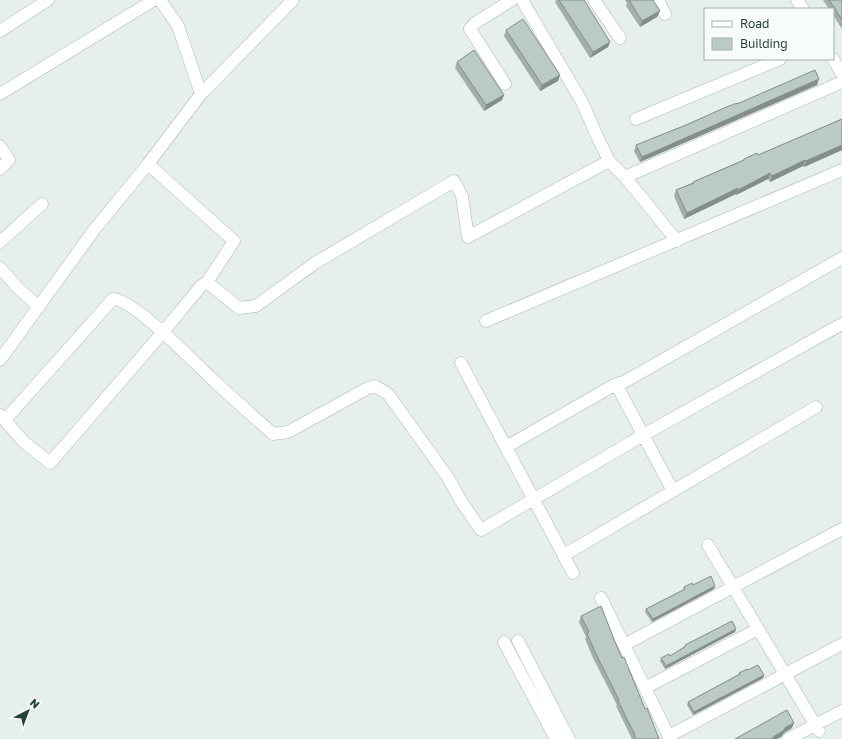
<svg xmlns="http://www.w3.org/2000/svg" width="842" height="739" font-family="'Golos Text',sans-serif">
	<rect width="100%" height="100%" fill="#e6efeb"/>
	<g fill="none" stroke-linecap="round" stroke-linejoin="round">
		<!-- minor casing -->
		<g stroke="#a8b8b2" stroke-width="13">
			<path id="minor" d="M160,0L178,26L201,94
				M522,0L582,102L597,136L609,161L625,177L677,241
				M594,0L620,38
				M658,0L665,14
				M797,0L803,9
				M0,31L48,0
				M833,59L842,74
				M505,84L470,29L475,23L512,0
				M0,94L154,0
				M636,119L780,59
				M0,146L9,160L0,169
				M625,177L842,82
				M0,242L42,204
				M0,268L18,288L39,307
				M207,282L239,308L256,306L315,263L454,181L462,196L468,237L609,161
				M486,321L842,170
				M0,360L94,230L148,164L201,94L293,0
				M461,363L573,573
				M616,384L673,491
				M0,415L24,442L50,463L163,332L201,286L207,282L234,241L148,164
				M5,420L113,299C132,298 194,362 210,377C231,397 252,415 273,434L288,432L368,388L375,386L388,394L447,476L461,501L481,530L652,430L842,324
				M506,447L616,384L624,382L842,258
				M708,545L819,731
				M564,555L816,407
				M601,598L670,739
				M518,641L569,739
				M504,642L556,739
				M624,645L842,529
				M645,688L758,629
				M669,736L842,644
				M788,739L842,711"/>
		</g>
		<!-- minor -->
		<use href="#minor" stroke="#fff" stroke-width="12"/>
	</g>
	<!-- wall -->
	<path fill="#a1aea9" d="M556,0H584L610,42L608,47L590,58L555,2Z
		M625,0H653L660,11L657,17L640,27L626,6L627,3Z
		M823,0H842V29L833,15V9H829Z
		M506,30L560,75L558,81L540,91L504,36Z
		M457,62L504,95L502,100L484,111L455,68Z
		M817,85L640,162L634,151L636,145L737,104Z
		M842,119V150L804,167L803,166L770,182L768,179L736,195V194L684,219L674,196L676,190L692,183L693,182L743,160L744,159L758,155Z
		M693,585L715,586L714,589L652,622L645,612L646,609L683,590L684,587Z
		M581,616L615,642L645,709L659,739H632L616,706L617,705L593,658L585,639L586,637L579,622Z
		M736,629L735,632L665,669L660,661L661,658L670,656L684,647L685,645Z
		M748,670L764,675L763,678L693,715L687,705L688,702L738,675L739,673Z"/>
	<!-- shaded-wall -->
	<path fill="#838d89" d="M660,11L657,17L640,27L642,21Z
		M610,42L608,47L590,58L593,52Z
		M560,75L558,81L540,91L542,85Z
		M819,79L817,85L640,162L642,157Z
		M504,95L502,100L484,111L486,105Z
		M842,145V150L804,167L806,161Z
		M805,160L803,166L770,182L772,176Z
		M770,173L768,179L736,195L738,190Z
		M738,188L736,194L684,219L687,213Z
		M715,586L714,589L652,622L653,619Z
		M736,629L735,632L665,669L666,666Z
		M764,675L763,678L693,715L694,712Z
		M794,723L792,728L784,733L781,737L777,739H771L786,727Z"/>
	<!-- building -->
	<path fill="#bbcac4" stroke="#838d89" d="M559,0H584L610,42L593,52Z
		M629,0H653L660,11L642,21Z
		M829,0H842V20L834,7Z
		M523,19L560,75L542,85L506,30Z
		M474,50L504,95L486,105L457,62Z
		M815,70L819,79L642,157L636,145L686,125L724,108L737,103V104Z
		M842,119V145L806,161L805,160L772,176L770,173L738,190V188L687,213L676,190L694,183L693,182L744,160V159L757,153L758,155Z
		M711,576L715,586L653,619L646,609L685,589L684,587L692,583L693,585Z
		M601,606L615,642L622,658L624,657L645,709L647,708L659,739H636L634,735H635L618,701L619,700L595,652L587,633L589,632L581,616Z
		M732,621L736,629L666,666L661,658L669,654L670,656L686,646L685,645Z
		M758,665L764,675L694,712L688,702L740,674L739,673L747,669L748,670Z
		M787,710L794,723L786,727L783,731L773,737V738L771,739H735Z"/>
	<!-- legend -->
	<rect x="704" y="8" width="130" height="52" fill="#f7fbf9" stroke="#a3b1ad"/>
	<rect x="712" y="21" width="20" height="6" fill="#ffffff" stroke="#a3b1ad"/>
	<text x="740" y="28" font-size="12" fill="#24423a">Road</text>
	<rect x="712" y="38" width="20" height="12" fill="#bbcac4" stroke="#a3b1ad"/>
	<text x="740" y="48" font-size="12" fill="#24423a">Building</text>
	<!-- north arrow -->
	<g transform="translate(28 711) rotate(42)" stroke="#f7fbf9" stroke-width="3" paint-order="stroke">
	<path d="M0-3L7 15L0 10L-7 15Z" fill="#24423a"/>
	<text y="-6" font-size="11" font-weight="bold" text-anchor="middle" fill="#24423a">N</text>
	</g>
</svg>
